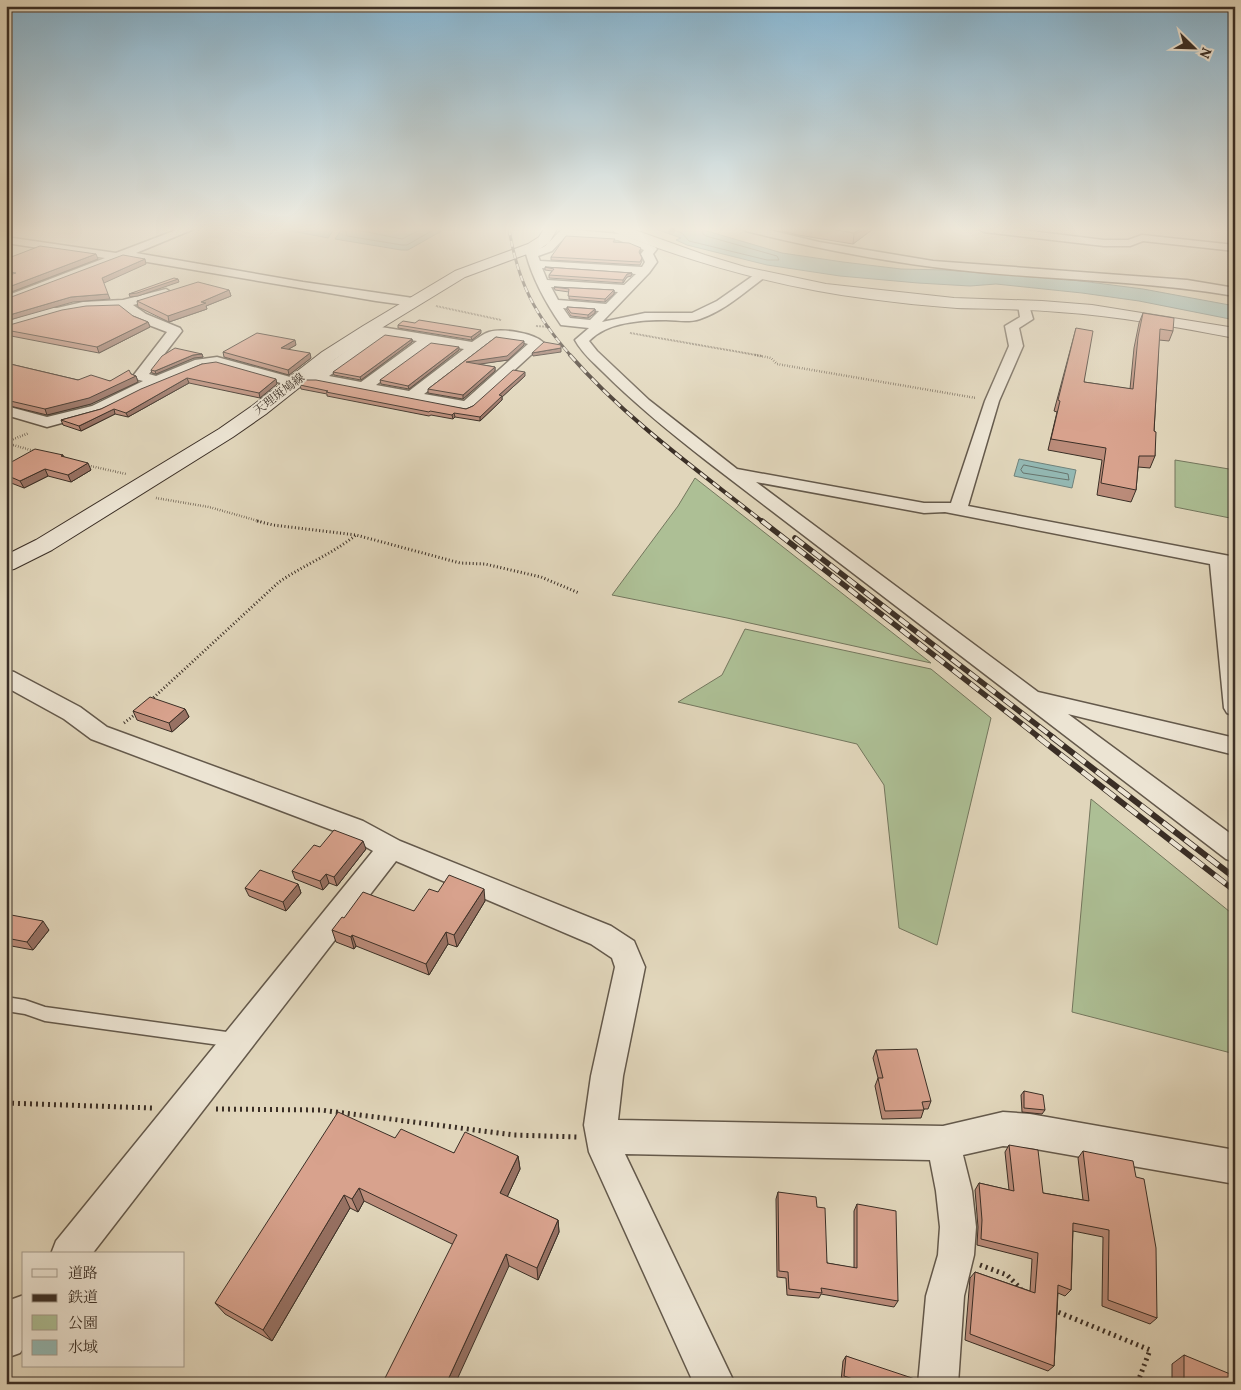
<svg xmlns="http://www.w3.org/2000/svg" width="1241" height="1390" font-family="Vollkorn,'Noto Serif JP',serif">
	<rect width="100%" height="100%" fill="#e1d6bb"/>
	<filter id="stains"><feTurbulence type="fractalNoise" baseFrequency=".004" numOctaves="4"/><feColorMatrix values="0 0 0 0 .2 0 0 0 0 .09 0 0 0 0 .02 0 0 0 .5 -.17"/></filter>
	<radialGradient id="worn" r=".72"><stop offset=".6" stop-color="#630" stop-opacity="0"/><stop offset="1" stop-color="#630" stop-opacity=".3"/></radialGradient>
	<!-- green -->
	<path fill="#adbf95" stroke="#74775e" d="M1175,460L1235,470V519L1175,507Z
		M695,478L931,663L727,618L612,595L678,506Z
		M745,629L931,669L991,718L937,945L899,928L884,785L857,744L678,702L722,675Z
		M1091,799L1235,916V1054L1072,1012Z"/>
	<!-- water -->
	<path fill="#94b9b4" stroke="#70827b" d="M281,229H334L328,238Z
		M342,229H445L408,250H401L335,239Z
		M656,229H700L782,253L843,262L901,269L945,270L1073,280L1143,289L1235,306V320L1139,301L1082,293L996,284L970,286L918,283L840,276L767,265L687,245L676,240L681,238Z
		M1019,459L1076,470L1072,488L1014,476Z"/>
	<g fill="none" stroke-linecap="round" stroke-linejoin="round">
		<!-- shore -->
		<path stroke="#68746d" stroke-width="1" d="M345,229L347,236L402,245H407L435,229
			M352,229L402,239L422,229
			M671,229L682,233L689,241L767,260H779L777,256L706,236L703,234L702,229
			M1024,465L1068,474L1069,480L1023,473L1021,470Z"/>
		<!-- service casing -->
		<g stroke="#64594b" stroke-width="3">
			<path id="service" d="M6,997L25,1000L45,1007L234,1033L240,1035L242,1040L240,1045L234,1047L45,1021L25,1014L6,1011Z"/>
		</g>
		<!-- minor casing -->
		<g stroke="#64594b" stroke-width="3">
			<path id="minor" d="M179,229H194L136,253L303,282L413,298L419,302L413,306L376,301L124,258L6,304V296L105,258L6,243V237L116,253Z
				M563,229L620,234L655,247L657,249L653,254L657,262L649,273L602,322L645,313H692L717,301L757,273H765L767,275L765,277C745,292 724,311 700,319C688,323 677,320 666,320C641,320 607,322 589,341L597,351L649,400L737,469L924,503H951L985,401L1009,346L1005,326L1020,317L1018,305L1020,302H1028L1033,319L1019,328L1023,346L999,401L968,506L1235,557V569L1229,568L1235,612V716L1227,713L1224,708L1210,564L945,512L924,513L756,482L1038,692L1235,738V755L1068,714L1235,837V862L1226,859L708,462C672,434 636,405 603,372C593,362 582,353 575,340L589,328L561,325C546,303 533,280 526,254C531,249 539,250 545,246C551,241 556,234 563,229ZM565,237L618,240L644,250L641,254L645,262L642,267L540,261L538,256L552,251ZM542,268L636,274L624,285L547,280ZM551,287L618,292L606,304L558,300ZM563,308L599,311L590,320L570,318Z
				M745,229H765L819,242L933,261L1187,280L1235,288V296C1135,279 1033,280 933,267C870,259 807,246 746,231Z
				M979,229H1014L1104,240H1128L1142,235L1235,245V251L1143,241L1130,246H1104L984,232Z
				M166,289L172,293L170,296L133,305L146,314L180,328L182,331L149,374L156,376L195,360L217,357L294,378L296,375L314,374L371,333L364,332L362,329L369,325L472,342C478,338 483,334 489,332C502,328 535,333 544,343L472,409L467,411L317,382H302L300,386L295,387L217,365L203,367L142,392L102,412L47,427L6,415V406L47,417L92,406L143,381L135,379L133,376L167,332L136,320L120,308L83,310L57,316H48L6,330V322L47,308H57L83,302L123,300ZM385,336L417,341L361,382L329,376ZM496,338L515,340L528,344L464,401L424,394ZM431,344L464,349L409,391L376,385Z
				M6,670L14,672L80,707L107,727L363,821L400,841L611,926L634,941L645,967L623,1076L618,1120L943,1126L1003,1112L1030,1114L1235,1150V1184L1030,1148L1003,1146L963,1155L972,1191L976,1227L974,1255L964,1296L958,1384H918L926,1296L938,1255L940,1227L936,1191L930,1160L625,1154L735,1384H694L589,1152L584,1125L591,1076L615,967L612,958L591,944L396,861L92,1254H51L56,1241L373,851L345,835L91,739L64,719L6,687Z
				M24,1295V1347L20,1353L6,1358V1306L10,1300Z"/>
		</g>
		<!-- tertiary casing -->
		<g stroke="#64594b" stroke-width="2">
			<path id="tertiary" d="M613,229H632L705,255L745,267L826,284L954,298L1042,301L1092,305L1235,328V338C1176,327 1118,316 1059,312C1025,309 991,309 957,308C928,306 899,303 870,299C782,288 697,264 614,232Z"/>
		</g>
		<!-- secondary casing -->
		<g stroke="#3b2f26" stroke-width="2">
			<path id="secondary" d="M544,229H557L549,243L538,250L465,277L375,332L334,360L266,414L233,437L52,550L14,569L6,571V555L36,540L219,429L252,406L322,352L363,326L455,271L528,244L539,237Z"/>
		</g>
		<!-- path-far3 -->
		<path stroke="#3b2f26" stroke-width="2" stroke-dasharray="0.5 1" stroke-linecap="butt" d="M436,306L501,320
			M536,326L550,327
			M630,333L762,356"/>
		<!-- path-far2 -->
		<path stroke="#3b2f26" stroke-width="2.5" stroke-dasharray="0.5 2" stroke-linecap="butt" d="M755,355L771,358L777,364L976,398
			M6,442L29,433
			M6,443L34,451
			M86,465L126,474
			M156,498L209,507L262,522"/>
		<!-- path-far1 -->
		<path stroke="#3b2f26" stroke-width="3" stroke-dasharray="1 2.5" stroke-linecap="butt" d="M257,521L273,525L356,535L460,563L485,564L541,577L579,593
			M151,700L279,582C304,565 332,554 356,535
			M124,723L137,713"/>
		<!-- path -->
		<path stroke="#3b2f26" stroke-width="5" stroke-dasharray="2 4" stroke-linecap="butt" d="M6,1103L152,1108
			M216,1109L321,1110L514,1135L578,1137
			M980,1265L1007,1275L1021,1289
			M1053,1310L1150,1350L1137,1384"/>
		<!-- service -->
		<use href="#service" fill="#ece4d3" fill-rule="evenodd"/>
		<!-- minor -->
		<use href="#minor" fill="#ece4d3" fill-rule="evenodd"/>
		<!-- tertiary -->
		<use href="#tertiary" fill="#ece4d3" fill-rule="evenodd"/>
		<!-- secondary -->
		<use href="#secondary" fill="#ece4d3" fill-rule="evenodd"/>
		<!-- rail-far3 casing -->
		<g stroke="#3b2f26" stroke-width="3">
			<path id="rail-far3" d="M509,229C518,283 535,315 571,356"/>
		</g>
		<!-- rail-far2 casing -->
		<g stroke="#3b2f26" stroke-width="4">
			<path id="rail-far2" d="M570,355C626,419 696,469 763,522"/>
		</g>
		<!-- rail-far1 casing -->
		<g stroke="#3b2f26" stroke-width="5.5">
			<path id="rail-far1" d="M762,521L1040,738
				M795,538L1054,738"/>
		</g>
		<!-- rail casing -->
		<g stroke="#3b2f26" stroke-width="6">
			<path id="rail" d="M1038,737L1235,891
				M1052,737L1235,878"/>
		</g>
		<!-- rail-far3 -->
		<use href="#rail-far3" stroke="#ece4d3" stroke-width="2" stroke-dasharray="6" stroke-linecap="butt"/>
		<!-- rail-far2 -->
		<use href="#rail-far2" stroke="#ece4d3" stroke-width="2.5" stroke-dasharray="8" stroke-linecap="butt"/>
		<!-- rail-far1 -->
		<use href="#rail-far1" stroke="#ece4d3" stroke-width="4" stroke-dasharray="11" stroke-linecap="butt"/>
		<!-- rail -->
		<use href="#rail" stroke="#ece4d3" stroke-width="4.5" stroke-dasharray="14" stroke-linecap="butt"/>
	</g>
	<!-- wall -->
	<path fill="#ba8b79" stroke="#3b2f26" d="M782,229H873L853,244L798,235L782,231Z
		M615,242L641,251L640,253L642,261L640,265L551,260V257Z
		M6,259H98L6,294V276H8L6,275Z
		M545,267L632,273L631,276L627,277L623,283L549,278V275L552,271L545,270Z
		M554,287L614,290V294L605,302L569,299V292L555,290Z
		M229,290L231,296L206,306L207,309L169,322L138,307L137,301Z
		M567,307L595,309V313L588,318L571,316L567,310Z
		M1143,313L1173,331L1169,341L1159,340L1154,431L1155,456L1150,468L1138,467L1136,490L1131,502L1097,495L1102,460L1048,450L1057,412L1054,411L1076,328L1084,382L1130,389L1134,348L1139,323Z
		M133,316L148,322L150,327L99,353L6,335V326Z
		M398,325L481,333L472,340L398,328Z
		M496,337L524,345L508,360L477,364L495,367V371L463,399L428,393V389Z
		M412,339V342L361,380L334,375L333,372Z
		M296,345L288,349L311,358L289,375L224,357L223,352Z
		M459,350L409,389L381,384L380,380Z
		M202,354L203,357L194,358L156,374L152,373L151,370Z
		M6,363L78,380L110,381L131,374L136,376L138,382L91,404L47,415L6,405Z
		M202,364L277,384L260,398L189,383L128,417L115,414L81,431L63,425L61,420L101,409Z
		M525,376L502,397V400L480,421L455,417L453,419L431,415L429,416L327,396V394L301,389L300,385L466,409L473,406Z
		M63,455L64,457L91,470L71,482L48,476L24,488L6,481V465Z
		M185,709L189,717L172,732L137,720L133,711Z
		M320,847L366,849L337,886L329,883L323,890L295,879L292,871Z
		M298,884L301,893L286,911L249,896L245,888Z
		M438,892L485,901L457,947L448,944L429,975L356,946L354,949L336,942L332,930L344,918L414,911Z
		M6,914L49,930L33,950L6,945Z
		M876,1050L931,1101L928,1109H924L921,1118L882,1119L875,1086L878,1078L873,1058Z
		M1024,1091L1045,1110L1042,1114L1022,1112L1021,1095Z
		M395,1138L454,1153L518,1156L520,1169L507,1197L558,1220L559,1232L538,1280L509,1266L452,1244L364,1201L358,1212L350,1208L272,1341L225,1314L215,1303Z
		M1009,1145L1043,1193L1083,1200L1078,1158L1083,1151L1157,1318L1150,1324L1102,1306L1103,1237L1073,1231L1071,1290L1065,1296L1058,1293L1054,1366L1048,1371L965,1340L970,1278L975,1272L1030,1291L1032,1259L977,1245L978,1227L975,1190L979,1183L1009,1190L1005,1152Z
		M778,1192L817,1207L827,1263L854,1268V1211L857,1204L898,1301L894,1307L821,1294L819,1298L787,1295L786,1278L777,1277L776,1199Z
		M1184,1355L1235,1384H1172V1364Z
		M846,1356L914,1384H849L841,1381L843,1361Z"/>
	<!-- shaded-wall -->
	<path fill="#977163" stroke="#3b2f26" d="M860,229H873L853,244L854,233Z
		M96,254L98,259L6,294V288Z
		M145,259L146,264L104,283L102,278Z
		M632,273L631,276L627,277L623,283V280L627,274Z
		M178,279L179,282L138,296L130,297L129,294Z
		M229,290L231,296L206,306L207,309L169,322L168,316Z
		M614,290V294L605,302V299Z
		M108,294L110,299L73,302L6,321V316L71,297Z
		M595,309V313L588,318V315Z
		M148,322L150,327L99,353L97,347Z
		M481,330V333L472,340L471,337Z
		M412,339V342L361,380L360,377Z
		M295,340L296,345L282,353L281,348Z
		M524,341V345L508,360L467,366L466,362Z
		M459,347V350L409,389L408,386Z
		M561,348V352L533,356L532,353Z
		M310,353L311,358L289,375L288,370Z
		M202,354L203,357L194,358L156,374L155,371L193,355Z
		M495,367V371L463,399V395Z
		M525,372V376L502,397V400L480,421V417L499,395Z
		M136,376L138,382L91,404L47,415L45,409Z
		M187,378L189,383L128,417L126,413Z
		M276,379L277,384L260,398L259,393Z
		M114,409L115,414L81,431L79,426Z
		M454,413L455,417L453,419L452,415Z
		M88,463L91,470L71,482L68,475Z
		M45,469L48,476L24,488L20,481Z
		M9,614L11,618L6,621V615Z
		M185,709L189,717L172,732L169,723Z
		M363,841L366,849L337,886L334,877Z
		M326,874L329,883L323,890L320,881Z
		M298,884L301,893L286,911L283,902Z
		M484,889L485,901L457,947L454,935Z
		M43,921L49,930L33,950L27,942Z
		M446,932L448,944L429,975L426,964Z
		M352,935L356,946L354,949L351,937Z
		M518,1156L520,1169L503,1206L500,1193Z
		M359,1188L364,1201L358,1212L352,1199Z
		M344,1195L350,1208L272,1341L263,1330Z
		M558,1220L559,1232L538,1280L537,1268Z
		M506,1254L509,1266L455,1384H446Z"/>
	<!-- building -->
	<path fill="#d8a28d" stroke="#3b2f26" d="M831,229H860L854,233Z
		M566,236L615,239L613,242L629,243L641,248L639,252L642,258L640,262L551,257Z
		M40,246L96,254L6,288V276L16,273L6,271V259Z
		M123,255L145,259L102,278L108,294L71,297L6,316V299Z
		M545,267L632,273L627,274L623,280L549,275L554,269Z
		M174,278L178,279L137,293L129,294Z
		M198,282L229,290L201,302L206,303L168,316L137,301Z
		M554,287L614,290L605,299L568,296L569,289Z
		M119,305L133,316L148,322L97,347L6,330V326L62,310L86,306Z
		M567,307L595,309L588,315L571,313Z
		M1143,313L1174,318L1173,331L1160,329L1154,431L1156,432L1155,456H1139L1136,490L1101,483L1106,448L1051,439L1060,401L1058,400L1076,328L1093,331L1084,382L1133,389L1138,337Z
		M419,320L481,330L471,337L398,325L403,321L415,323Z
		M257,333L295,340L281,348L310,353L288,370L223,352Z
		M385,335L412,339L360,377L333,372Z
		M496,337L524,341L507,356L466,362L495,367L463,395L428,389Z
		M544,342L561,345V348L532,353Z
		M431,343L459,347L408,386L380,380Z
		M175,348L202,354L193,355L155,371L151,370L162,356Z
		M216,362L276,379L259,393L187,378L126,413L114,409L79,426L61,420L101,409L141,389L202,364Z
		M6,363L78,380L91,375L110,381L129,370L131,374L136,376L89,398L45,409L6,400Z
		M513,370L525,372L499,395L502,396L480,417L454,413L452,415L430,411L429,412L326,392L328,391L300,385L306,380H316L466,409L473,406Z
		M35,449L63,455L61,456L88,463L68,475L45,469L20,481L6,475V465Z
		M150,697L185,709L169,723L133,711Z
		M334,830L363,841L334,877L326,874L320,881L292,871L314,845L320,847Z
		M260,870L298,884L283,902L245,888Z
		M449,875L484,889L454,935L446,932L426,964L352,935L351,937L332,930L342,917L344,918L363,892L414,911L429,889L438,892Z
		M6,914L43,921L27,942L6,938Z
		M917,1049L931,1101L922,1102L924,1110L885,1111L878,1078H883L876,1050Z
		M1024,1091L1043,1095L1045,1110L1024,1108Z
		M338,1112L395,1138L401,1129L454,1153L465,1132L518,1156L500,1193L558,1220L537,1268L506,1254L446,1384H382L457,1235L359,1188L352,1199L344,1195L263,1330L215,1303Z
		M1009,1145L1038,1150L1043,1193L1089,1201L1083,1151L1133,1161L1136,1177L1144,1179L1156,1248L1157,1318L1108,1300L1109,1230L1073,1223L1071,1290L1058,1285L1054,1366L970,1334L975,1272L1035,1293L1038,1253L981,1239L982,1220L979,1183L1014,1191Z
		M778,1192L816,1197L817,1207L825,1208L827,1263L857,1268V1204L896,1211L898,1301L821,1288L822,1293L789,1289L788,1272L779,1271Z
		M1184,1355L1235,1376V1384H1184Z
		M846,1356L915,1379L914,1384H853V1379L844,1376Z"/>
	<!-- sky -->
	<linearGradient id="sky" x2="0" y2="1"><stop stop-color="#86b6d3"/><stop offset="0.54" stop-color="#f2ede0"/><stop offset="1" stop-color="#f2ede0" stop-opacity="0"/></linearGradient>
	<rect width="1241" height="424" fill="url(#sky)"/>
	<g text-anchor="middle" stroke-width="4" stroke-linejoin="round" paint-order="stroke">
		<!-- far-street labels -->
		<g font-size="12" fill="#3b2f26" stroke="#ece4d3">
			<text transform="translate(279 394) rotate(-37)" y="4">天理斑鳩線</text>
		</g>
	</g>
	<!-- margin -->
	<rect width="1241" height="1390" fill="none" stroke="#e1d6bb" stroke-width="25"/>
	<rect x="8" y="8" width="1226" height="1375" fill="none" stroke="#3b2f26" stroke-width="2.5"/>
	<rect x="12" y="12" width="1216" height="1365" fill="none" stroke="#3b2f26"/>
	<!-- legend -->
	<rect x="22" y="1252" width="162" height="115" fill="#ece4d3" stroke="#a59c8e"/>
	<rect x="32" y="1269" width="25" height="8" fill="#ece4d3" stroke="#a59c8e"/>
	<text x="68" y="1278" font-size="15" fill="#3b2f26">道路</text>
	<rect x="32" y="1294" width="25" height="8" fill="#3b2f26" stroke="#a59c8e"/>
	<text x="68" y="1302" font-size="15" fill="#3b2f26">鉄道</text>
	<rect x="32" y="1315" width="25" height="15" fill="#adbf95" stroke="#a59c8e"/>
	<text x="68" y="1328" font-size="15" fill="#3b2f26">公園</text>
	<rect x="32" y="1340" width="25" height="15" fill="#94b9b4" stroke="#a59c8e"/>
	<text x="68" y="1352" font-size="15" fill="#3b2f26">水域</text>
	<!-- north arrow -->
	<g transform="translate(1194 48) rotate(113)" stroke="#ece4d3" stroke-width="4" paint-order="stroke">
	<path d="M0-4L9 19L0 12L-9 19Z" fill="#3b2f26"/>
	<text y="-8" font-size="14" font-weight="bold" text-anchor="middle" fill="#3b2f26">N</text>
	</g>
	<rect width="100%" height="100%" filter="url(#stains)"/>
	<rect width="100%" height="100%" fill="url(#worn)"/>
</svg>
